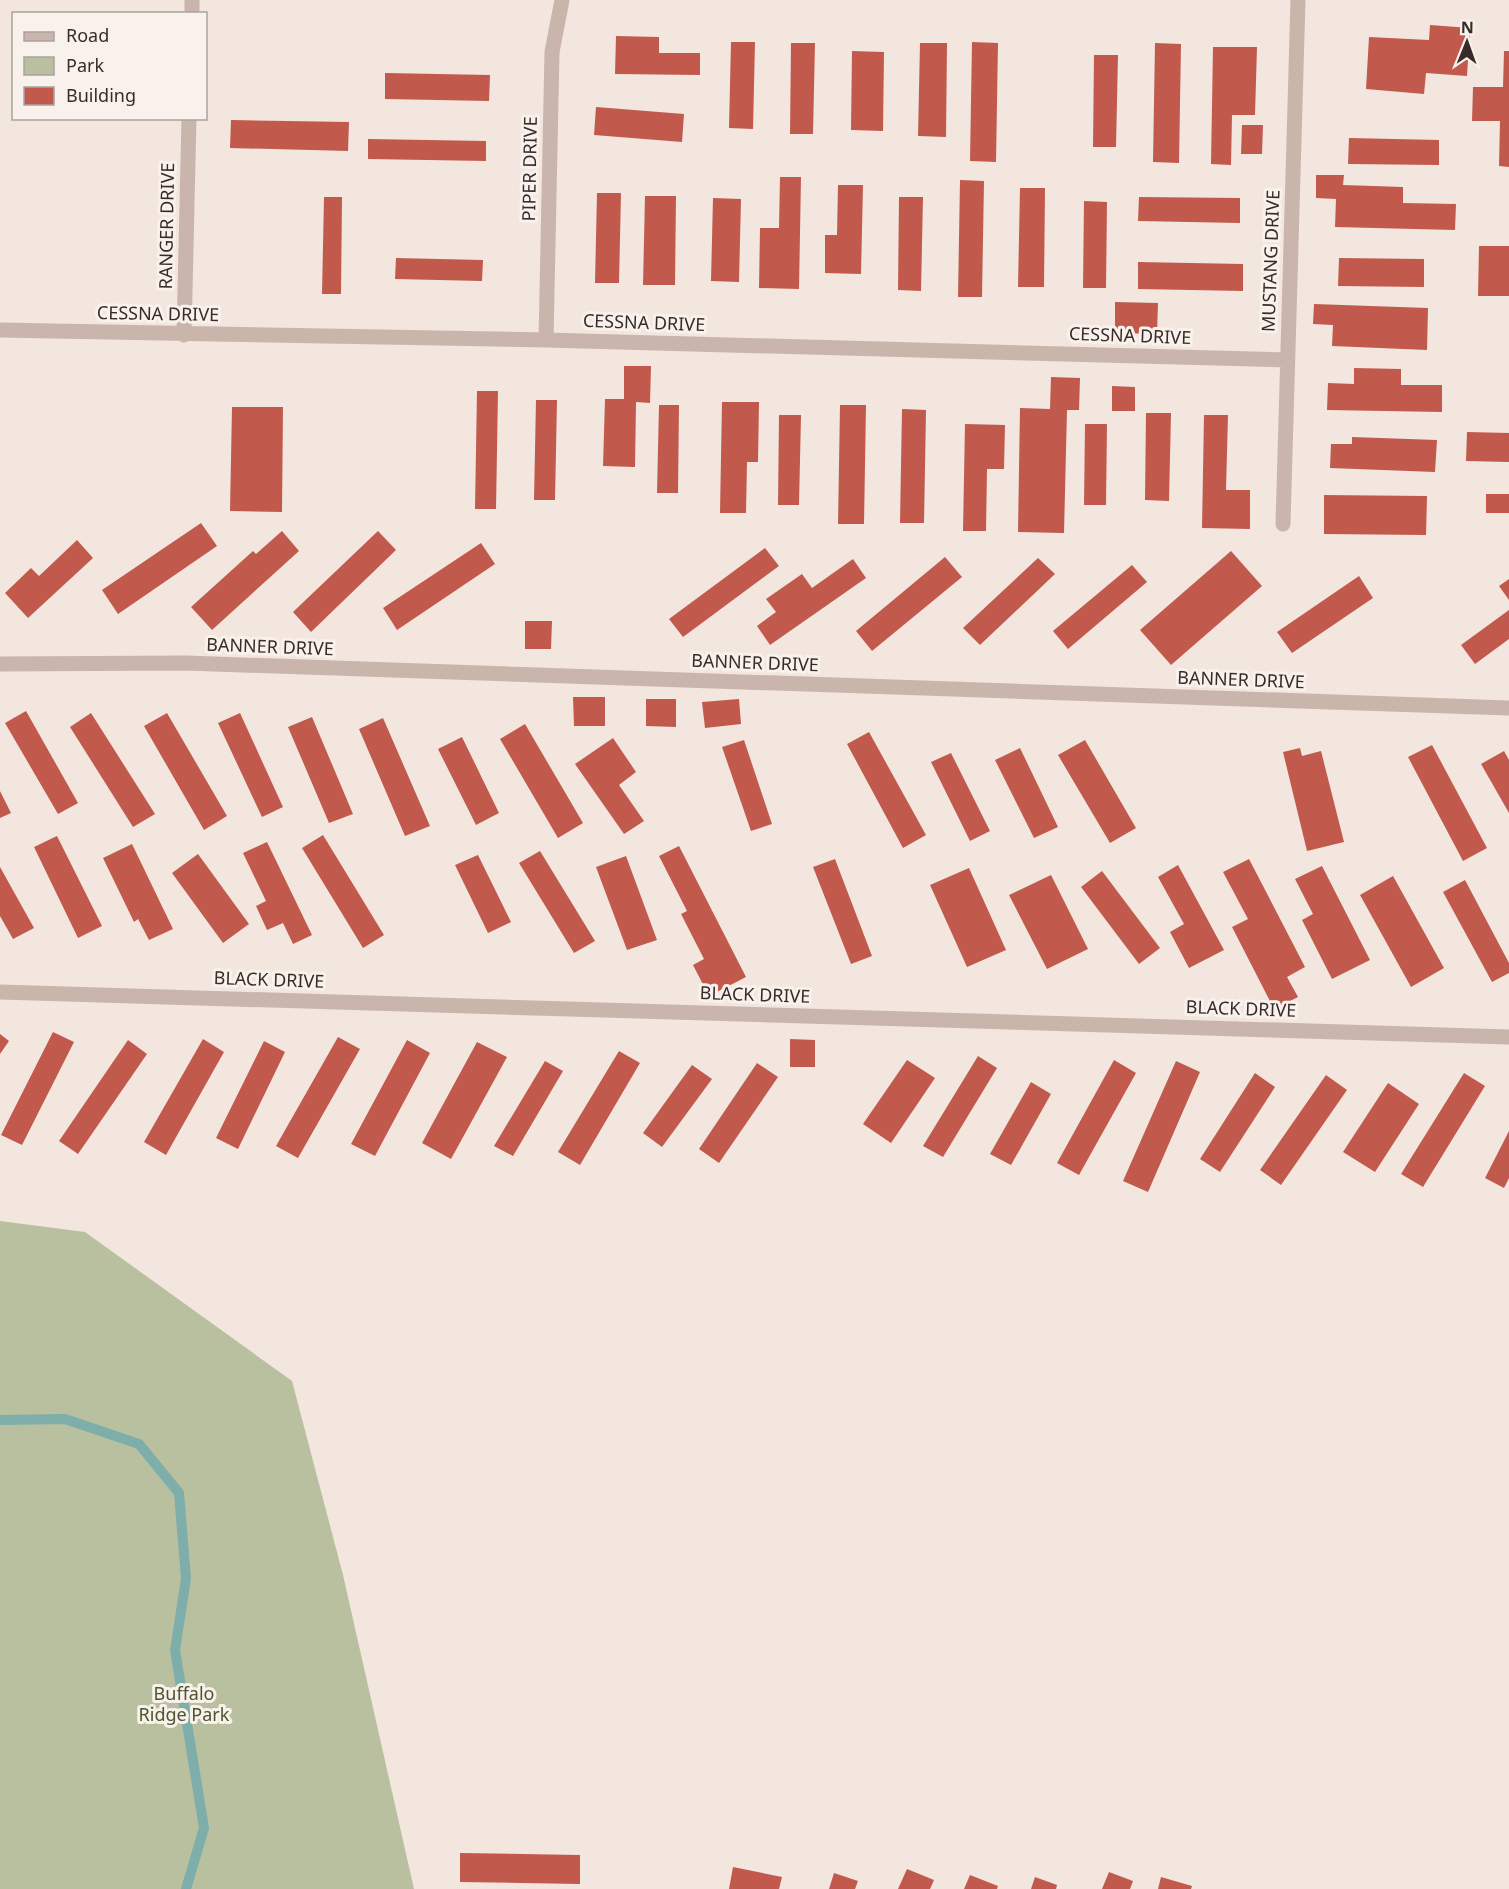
<svg xmlns="http://www.w3.org/2000/svg" width="1509" height="1889" font-family="'Noto Sans',sans-serif">
	<rect width="100%" height="100%" fill="#f2e6de"/>
	<!-- green -->
	<path fill="#b9c09f" d="M0,1221L85,1232L292,1381L343,1575L414,1889H0Z"/>
	<g fill="none" stroke-linecap="round" stroke-linejoin="round">
		<!-- stream -->
		<path stroke="#7eaea9" stroke-width="10" d="M0,1420L65,1419L139,1444L179,1493L186,1579L175,1650L204,1828L186,1889"/>
	</g>
	<!-- building -->
	<path fill="#c15a4d" d="M1430,25L1470,28L1467,76L1426,73L1424,94L1366,89L1369,37L1429,40Z
		M616,36L659,37V53H700V75L615,74Z
		M731,42H755L753,129L729,128Z
		M972,42L998,43L996,162L970,161Z
		M791,43H815L813,134H790Z
		M920,43H947L946,137L918,136Z
		M1155,43L1181,44L1179,163L1153,162Z
		M1213,47H1257L1255,115H1232L1231,165L1211,164Z
		M852,51L884,52L883,131L851,130Z
		M1504,51H1509V167L1499,166L1500,121H1472L1473,87H1503Z
		M1094,55H1118L1116,147H1093Z
		M385,73L490,75L489,101L385,99Z
		M596,107L684,114L682,142L594,135Z
		M231,120L349,122L348,151L230,148Z
		M1242,125H1263L1262,154H1241Z
		M1349,138L1439,140V165L1348,164Z
		M368,139L486,141V161L368,159Z
		M1316,175H1344L1343,185L1403,187V203L1456,204L1455,230L1335,227L1336,199L1316,198Z
		M780,177H801L799,289L759,288L760,228H779Z
		M960,180L984,181L982,297H958Z
		M838,185H863L861,274L825,273V235H837Z
		M1020,188H1045L1044,287H1018Z
		M597,193H621L619,283H595Z
		M645,196H676L675,285H643Z
		M324,197H342L341,294H322Z
		M899,197H923L921,291L898,290Z
		M1139,197L1240,198V223L1138,221Z
		M713,198L741,199L739,282L711,281Z
		M1084,201L1107,202L1106,288H1083Z
		M1479,246H1509V296H1478Z
		M396,258L483,260L482,281L395,279Z
		M1339,258L1424,259V287L1338,286Z
		M1138,262L1243,264V291L1138,289Z
		M1115,302L1158,303L1157,334L1115,333Z
		M1314,304L1428,308L1427,350L1332,346L1333,325L1313,324Z
		M624,366H651L650,403L636,402L635,467L603,466L605,399H624Z
		M1354,368L1401,369V385H1442V412L1327,410L1328,383L1354,384Z
		M1051,377L1080,378L1079,410H1067L1064,533L1018,532L1020,408L1050,409Z
		M1112,386L1135,387V411H1112Z
		M477,391H498L496,509H475Z
		M536,400H557L555,500H534Z
		M722,402H759L758,462H747L746,513H720Z
		M659,405H679L678,493H657Z
		M840,405H866L864,524H838Z
		M232,407H283L282,512L230,511Z
		M902,409L926,410L924,523H900Z
		M1146,413H1171L1169,501L1145,500Z
		M779,415H801L799,505H778Z
		M1204,415H1228L1226,490H1250V529L1202,528Z
		M965,424L1005,425L1004,469H987L986,531H963Z
		M1085,424H1107L1106,505H1084Z
		M1467,432L1509,433V462L1466,461Z
		M1352,437L1437,440L1435,472L1330,468L1331,444H1352Z
		M1486,494H1509V513H1486Z
		M1324,495L1427,496L1426,535L1324,534Z
		M201,523L217,546L118,614L102,590Z
		M282,531L299,551L212,630L191,607L253,551L256,554Z
		M378,531L396,550L311,632L293,612Z
		M77,540L93,558L28,618L5,593L31,568L39,576Z
		M481,543L495,564L397,630L383,608Z
		M765,548L779,566L683,637L669,619Z
		M1231,551L1262,586L1171,665L1140,630Z
		M945,557L962,577L872,651L856,631Z
		M1038,558L1055,574L980,645L963,628Z
		M853,559L866,578L770,645L757,626L776,612L766,599L802,574L812,588Z
		M1132,565L1147,582L1068,649L1053,631Z
		M1359,576L1373,598L1292,653L1277,632Z
		M1509,579V600L1499,586Z
		M1509,610V639L1475,664L1461,645Z
		M525,621H552L551,649H525Z
		M573,697H605V726H574Z
		M646,699H676V727L646,726Z
		M739,699L741,724L705,728L702,702Z
		M26,711L78,803L58,814L5,723Z
		M91,713L155,814L133,827L70,727Z
		M167,713L227,816L204,830L144,726Z
		M240,713L283,807L262,817L218,723Z
		M312,717L353,814L329,823L288,727Z
		M383,718L430,826L405,836L359,729Z
		M525,724L583,823L558,838L500,739Z
		M869,732L926,835L903,848L847,744Z
		M462,737L499,813L476,825L438,749Z
		M613,738L636,772L619,785L644,821L624,834L575,764Z
		M744,740L772,824L751,831L722,747Z
		M1085,740L1136,828L1110,843L1058,755Z
		M1432,745L1487,848L1463,861L1408,757Z
		M1020,748L1058,827L1034,838L995,760Z
		M1300,748L1302,756L1321,751L1344,842L1307,851L1283,752Z
		M1504,751L1509,760V813L1481,764Z
		M951,753L990,831L970,841L931,762Z
		M0,791L11,813L0,818Z
		M323,835L384,935L363,948L302,848Z
		M57,836L102,926L78,938L34,847Z
		M267,842L312,935L293,944L283,923L267,930L256,906L266,901L243,853Z
		M132,844L173,929L149,940L138,919L134,922L103,858Z
		M679,846L746,977L709,996L693,965L704,959L681,914L687,911L659,856Z
		M540,851L595,941L574,953L519,863Z
		M198,854L249,924L223,943L172,873Z
		M478,855L511,922L488,933L455,865Z
		M626,856L657,940L627,950L596,867Z
		M835,859L872,956L851,964L813,867Z
		M1249,859L1305,967L1287,977L1298,997L1274,1009L1232,927L1248,919L1223,872Z
		M1178,865L1224,950L1189,968L1170,932L1184,924L1158,877Z
		M1322,866L1370,960L1332,979L1302,920L1313,914L1295,879Z
		M0,867L34,928L13,939L0,916Z
		M969,868L1006,950L967,967L930,885Z
		M1102,871L1160,948L1139,964L1081,887Z
		M1051,875L1088,949L1047,969L1009,895Z
		M1393,876L1444,968L1411,987L1360,895Z
		M1465,880L1509,963V973L1492,982L1443,892Z
		M53,1032L74,1042L22,1145L1,1135Z
		M0,1034L9,1041L0,1054Z
		M338,1037L360,1049L298,1158L276,1146Z
		M203,1039L224,1052L166,1155L144,1142Z
		M790,1039L815,1040V1067H790Z
		M128,1040L147,1054L78,1154L59,1141Z
		M407,1040L430,1053L375,1156L351,1144Z
		M264,1041L285,1052L238,1149L216,1138Z
		M477,1042L507,1057L451,1159L422,1143Z
		M619,1051L640,1063L580,1165L558,1152Z
		M978,1056L997,1068L943,1157L923,1146Z
		M907,1060L935,1078L891,1143L863,1124Z
		M1114,1060L1136,1073L1079,1175L1057,1163Z
		M545,1061L563,1071L513,1156L494,1146Z
		M1176,1061L1200,1072L1148,1192L1123,1181Z
		M757,1063L778,1077L719,1163L699,1149Z
		M692,1065L712,1079L662,1147L643,1133Z
		M1255,1073L1275,1087L1220,1172L1200,1159Z
		M1464,1073L1485,1086L1423,1187L1401,1174Z
		M1326,1075L1347,1090L1281,1185L1260,1170Z
		M1031,1082L1051,1094L1011,1165L990,1154Z
		M1388,1083L1419,1104L1375,1172L1343,1152Z
		M1509,1131V1178L1504,1188L1485,1178Z
		M460,1853L580,1855V1884L460,1882Z
		M733,1867L782,1877L779,1889H729Z
		M907,1869L934,1880L930,1889H898Z
		M1109,1872L1133,1881L1130,1889H1102Z
		M834,1873L858,1881L855,1889H829Z
		M970,1875L998,1886L997,1889H964Z
		M1035,1877L1057,1885L1056,1889H1031Z
		M1161,1877L1192,1886L1191,1889H1158Z"/>
	<g fill="none" stroke-linecap="round" stroke-linejoin="round">
		<!-- minor -->
		<path stroke="#c9b5ab" stroke-width="15" d="M192,14V0
			M0,330L546,340L1287,360
			M184,335L189,118
			M546,340L552,52L562,0
			M1283,524L1298,0
			M0,664L186,663L1509,708
			M0,992L1509,1037"/>
	</g>
	<g text-anchor="middle" stroke-width="6" stroke-linejoin="round" paint-order="stroke">
		<!-- street labels -->
		<g font-size="18" fill="#372c2a" stroke="#f9f1eb">
			<text transform="translate(530 169) rotate(-89)" y="6">PIPER DRIVE</text>
			<text transform="translate(167 226) rotate(-89)" y="6">RANGER DRIVE</text>
			<text transform="translate(1271 261) rotate(-88)" y="6">MUSTANG DRIVE</text>
			<text transform="translate(158 314) rotate(1)" y="6">CESSNA DRIVE</text>
			<text transform="translate(644 323) rotate(2)" y="6">CESSNA DRIVE</text>
			<text transform="translate(1130 336) rotate(2)" y="6">CESSNA DRIVE</text>
			<text transform="translate(270 647) rotate(2)" y="6">BANNER DRIVE</text>
			<text transform="translate(755 663) rotate(2)" y="6">BANNER DRIVE</text>
			<text transform="translate(1241 680) rotate(2)" y="6">BANNER DRIVE</text>
			<text transform="translate(269 980) rotate(2)" y="6">BLACK DRIVE</text>
			<text transform="translate(755 995) rotate(2)" y="6">BLACK DRIVE</text>
			<text transform="translate(1241 1009) rotate(2)" y="6">BLACK DRIVE</text>
		</g>
		<!-- park labels -->
		<g font-size="18" fill="#4c552e" stroke="#f9f1eb">
			<text x="184" y="1700">Buffalo<tspan x="184" dy="21">Ridge Park</tspan></text>
		</g>
	</g>
	<!-- legend -->
	<rect x="12" y="12" width="195" height="108" fill="#f9f1eb" stroke="#aba29e" stroke-width="1.5"/>
	<rect x="24" y="32" width="30" height="9" fill="#c9b5ab" stroke="#aba29e" stroke-width="1.5"/>
	<text x="66" y="42" font-size="18" fill="#372c2a">Road</text>
	<rect x="24" y="57" width="30" height="18" fill="#b9c09f" stroke="#aba29e" stroke-width="1.5"/>
	<text x="66" y="72" font-size="18" fill="#372c2a">Park</text>
	<rect x="24" y="87" width="30" height="18" fill="#c15a4d" stroke="#aba29e" stroke-width="1.5"/>
	<text x="66" y="102" font-size="18" fill="#372c2a">Building</text>
	<!-- north arrow -->
	<g transform="translate(1467 42) rotate(1)" stroke="#f9f1eb" stroke-width="4.5" paint-order="stroke">
	<path d="M0-4.5L10 22L0 15L-10 22Z" fill="#372c2a"/>
	<text y="-9" font-size="16" font-weight="bold" text-anchor="middle" fill="#372c2a">N</text>
	</g>
</svg>
